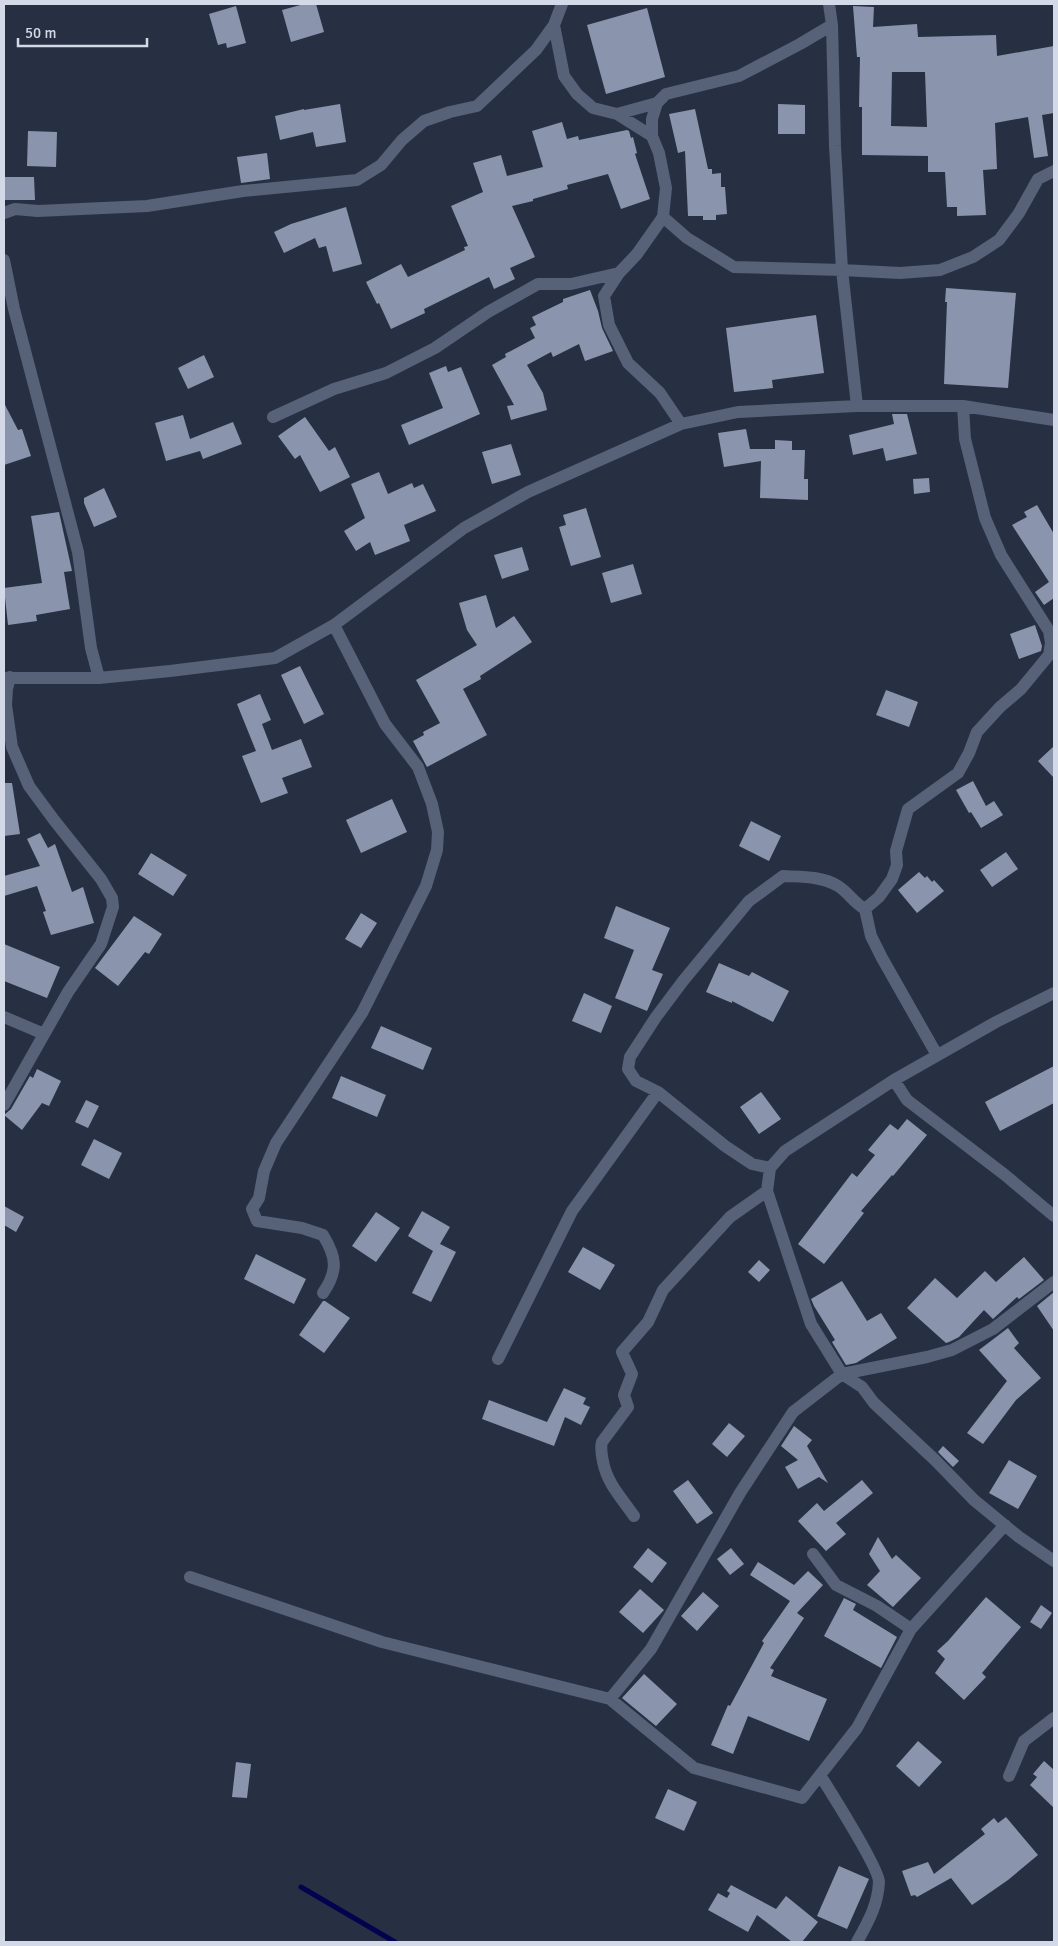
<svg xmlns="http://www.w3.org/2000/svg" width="1058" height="1946" font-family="Signika,sans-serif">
<rect width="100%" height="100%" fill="#273043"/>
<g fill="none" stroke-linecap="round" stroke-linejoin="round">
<!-- stream -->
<path stroke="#02034f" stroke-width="5" d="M301,1887l94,55"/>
</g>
<!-- building -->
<path fill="#8a95ad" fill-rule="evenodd" d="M304,4h12l8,28 -33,10 -9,-32z
M236,6l10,37 -19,5 -1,-5 -8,2 -9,-31z
M853,6l21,1 -1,20 44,-3 1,13 78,-2 1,21 57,-10v67l-12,2 6,41 -14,2 -6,-41 -33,6 2,46 -14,1 3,45 -29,1v-9h-10l-2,-35h-17v-16l-66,-1v-48h-3l1,-50h-3zM892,72h33l2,55 -36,-1z
M647,8l18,69 -59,17 -19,-69z
M340,104l6,38 -30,5 -3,-15 -33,8 -5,-24 29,-7v1z
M778,104l27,1v29h-27z
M695,109l13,60h4v5l9,-1v14h4l2,27 -11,1v5h-13v-4h-15l-3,-65 -7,2 -9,-39z
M562,122l5,17 11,-3 1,4 48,-10 2,1 2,7 2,-1 4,16 -2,1 15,45 -29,10 -13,-35 -41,11 1,4 -35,10v2l-21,5 23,51 -25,11 5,11 -21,10 -5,-12 -65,32 1,4 -34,16 -12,-26 -2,1 -11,-22 35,-18 7,13 57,-27 -1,-3 4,-1 -17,-40 32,-14 -10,-29 28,-8 6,21 36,-9 -11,-36z
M28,131l29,1 -1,35 -29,-1z
M267,153l3,26 -29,4 -4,-26z
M4,177h30l1,23h-31z
M346,207l16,57 -29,8 -7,-26 -7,2 -4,-10 -31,15 -10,-21 17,-8z
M946,288l70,5 -8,95 -64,-4 3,-82h-2z
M590,290l8,21 4,17 11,23 -28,10 -6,-17 -26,13 -2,-5 -24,13 16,28 4,17 -36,10 -4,-14 7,-1 -22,-40 14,-8 -1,-3 30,-16 -5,-10 6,-3 -4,-8 31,-15v-3z
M816,315l8,58 -52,7 1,8 -39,4 -8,-64z
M204,355l10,22 -26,12 -10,-21z
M446,366l2,6 13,-5 19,47 -71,31 -8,-20 42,-17 -14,-35z
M4,403l14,27 4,-1 9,27 -27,9z
M892,414h15l10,40 -31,7 -3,-13 -30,7 -4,-20 45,-11z
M183,415l7,24 43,-17 9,22 -39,15 -3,-8 -34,10 -11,-38z
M305,417l24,34 6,-4 15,30 -30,15 -20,-37 -5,4 -17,-23z
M746,429l4,20h25v-9l17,1v9h13l-1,29h4v21l-48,-2 1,-37 -37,6 -6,-34z
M511,444l10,31 -29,9 -10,-32z
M379,472l9,22 24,-11 2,5 9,-4 13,27 -32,14 6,16 -35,14 -5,-13 -14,9 -12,-20 21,-13 -14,-34z
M929,478l1,14 -16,2 -1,-15z
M104,488l13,29 -23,10 -10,-24v-5z
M1037,505l17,29v64l-10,7 -9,-13 14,-10 -37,-57 15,-8 -3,-5z
M586,508l15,49 -30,9 -12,-39 7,-2 -3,-10z
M59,512l13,59 -8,1 6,37 -34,6 1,6 -29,4 -4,-37 38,-5 -11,-67z
M522,547l7,23 -27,9 -8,-24z
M633,564l9,30 -31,9 -9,-30z
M486,595l10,33 18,-12 18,26 -52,34 1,3 -18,10 24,46 -60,32 -14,-26 11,-6 -1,-3 17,-9 -24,-43 61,-35 -10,-15 -8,-27z
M1035,625l7,21 -1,5 -22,8 -9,-25z
M300,666l24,48 -20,10 -23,-49z
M886,690l32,12 -9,25 -33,-12z
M260,694l11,26 -9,4 10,26 29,-11 11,28 -30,11 6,15 -27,10 -19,-47 14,-5 -19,-47z
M1054,746v32l-16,-17z
M973,781l13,25 8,-5 9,14 -22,13 -10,-16 -2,1 -13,-23z
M4,783h8l8,51 -16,2z
M392,799l15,33 -46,21 -15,-33z
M751,821l30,15 -12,25 -30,-15z
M40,833l8,15 7,-4 17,48 11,-5 11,36 -43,12 -8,-23 3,-1 -9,-25 -33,10v-20l36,-10 -13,-27z
M1006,852l12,17 -26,18 -12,-17z
M151,853l36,22 -14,21 -35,-22z
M919,872l6,6 2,-2 5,6 2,-2 10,11 -27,22 -19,-23z
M616,906l54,22 -18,42 11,4 -16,37 -32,-13 19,-48 -30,-12z
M361,913l16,10 -16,25 -16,-9z
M134,916l28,18 -13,20 -4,-2 -27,34 -23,-18z
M4,944l56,23 -13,31 -43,-17z
M719,963l30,13 3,-4 37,19 -16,31 -41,-21v2l-26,-11z
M584,993l28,13 -11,27 -29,-12z
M381,1026l51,22 -9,22 -52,-22z
M1054,1066v37l-54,28 -15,-29z
M37,1069l24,12 -12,25 -7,-3 -20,27 -18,-15 7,-6 19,-33 3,2z
M341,1076l45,19 -9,22 -45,-19z
M761,1092l20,27 -22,15 -19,-27z
M86,1100l13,6 -11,22 -13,-6z
M907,1119l20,16 -34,41 -1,-1 -31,36 3,2 -40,51 -26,-20 54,-71 5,4 18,-22 -7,-5 22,-26 8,6z
M94,1139l28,14 -13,26 -28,-14z
M4,1206l20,11 -8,15 -12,-7z
M422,1211l28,16 -10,17 16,8 -25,50 -19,-9 21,-42 -25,-15z
M376,1212l24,16 -24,34 -24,-16z
M583,1247l32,18 -15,25 -32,-18z
M256,1254l50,25 -12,25 -50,-25z
M1024,1257l20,23 -25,19 -2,-2 -24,22 -9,-9 -25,27 -10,5 -3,1 -39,-35 28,-30 22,20 28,-27 11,11z
M759,1260l11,10 -11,12 -11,-10z
M842,1281l25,40 14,-8 16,25 -41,25 -10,2 -14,-23 3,-2 -21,-34 -3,-7z
M1054,1292v39l-17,-25z
M323,1301h2l25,17 -26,35 -25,-18z
M1008,1328l11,15 -5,5 27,30 -25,22 -33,44 -16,-11 40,-52 -28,-31z
M564,1388l22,10 -3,6 7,3 -9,18 -16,-8 -11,29 -72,-27 7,-19 58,22z
M729,1423l16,13 -18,21 -15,-13z
M794,1426l18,14 -5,6 21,37 -9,-6 -21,12 -13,-22 13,-7 -17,-14z
M943,1446l16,15 -6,6 -15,-15z
M1009,1460l28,16 -19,33 -29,-16z
M688,1480l25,33 -16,11 -24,-33z
M862,1480l11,13 -37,30 10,11 -20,17 -28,-30 19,-18 7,8z
M878,1537l14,22 4,-4 25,23 -28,29 -26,-22 13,-14 -11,-17z
M648,1548l19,15 -15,20 -19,-16z
M731,1548l13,16 -14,11 -13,-16z
M758,1562l36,23 14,-14 15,14 -26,28 7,5 -34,50 4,2 -3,6 56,23 -18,42 -61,-25 -15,38 -22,-9 17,-40 2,1 34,-63 -2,-2 28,-40 -40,-26z
M640,1589l24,21 -21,23 -24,-21z
M703,1592l16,14 -22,25 -16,-15z
M986,1597l35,30 -39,46 4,4 -22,23 -29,-27 10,-14 -8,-8 11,-10z
M844,1598l12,6 -3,6 44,27 -16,31 -57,-32z
M1041,1605l11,8 -11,16 -11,-7z
M644,1674l33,30 -21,22 -34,-28z
M918,1741l24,21 -23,25 -23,-21z
M1044,1761l10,9v38l-24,-23 7,-8 -4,-3z
M236,1762l15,2 -4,34 -15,-1z
M668,1789l29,13 -13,29 -29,-13z
M1006,1817l32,38 -30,25 -36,25 -21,-27 -34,19 -2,-2 -4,1 -9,-25 26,-9 6,12 51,-40 -4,-5 13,-11 4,5z
M839,1866l30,13 -22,50 -30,-13z
M731,1885l45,24 10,-13 32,26 -16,20h-10l-35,-27 -9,17 -40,-22 10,-17 9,5 3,-5 -3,-2z"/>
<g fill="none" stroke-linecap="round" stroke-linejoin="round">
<!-- minor -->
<path stroke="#576177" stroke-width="12" d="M562,4l-8,21 10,51 13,18 16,14 24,6 35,22
M829,4l3,21 3,121 7,124 15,136
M617,114l40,-11
M4,213l11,-4 23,2 109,-5 96,-15 114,-11 24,-15 21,-25 22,-19 26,-9 27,-6 59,-56 18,-25
M663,217l24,21 47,29 108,3 58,3 40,-3 33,-13 26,-17 20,-27 19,-34 16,-8
M4,260l10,49 64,243 13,96 8,30
M619,273l-15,23 5,29 19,38 32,30 21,31
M273,417l61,-28 52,-16 49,-25 53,-36 50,-28h33l48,-11 18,-19 26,-37 3,-29 -7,-35 -7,-17v-17l5,-16 9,-9 73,-18 61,-32 32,-19
M4,678h95l71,-7 105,-13 59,-33 130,-97 64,-36 153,-68 57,-12 119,-6h106l91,14
M865,909l14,-12 13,-18 5,-14 -1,-14 12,-42 50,-36 11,-20 8,-21 23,-25 21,-18 28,-34 2,-12 -2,-12 -48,-76 -16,-37 -20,-79 -2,-33
M865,909l6,27 11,22 55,97
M1054,993l-58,29 -102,58 -109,71 -15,17 -3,23 44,133 31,50 20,13 12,16 61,57 39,40 45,37 35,24
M4,1017l40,17
M894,1080l13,20 98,75 49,41
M4,1105l64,-113 33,-48 12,-37 -1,-9 -11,-19 -47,-59 -25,-34 -17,-39 -6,-42 1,-16 3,-12
M770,1168l-18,-4 -27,-18 -67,-54 -22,-11 -8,-12 2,-12 26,-40 27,-36 66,-80 34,-25c18,1 39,0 55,10 10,6 16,17 27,23
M323,1293c15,-22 14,-35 0,-58l-21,-7 -45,-7 -5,-12 7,-11 5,-27 12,-28 86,-130 64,-127 11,-36 1,-18 -6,-28 -14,-37 -33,-43 -51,-99
M498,1359l74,-148 86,-119
M634,1516c-13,-19 -26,-31 -31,-54 -1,-7 -3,-13 -1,-20l26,-35 -4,-12 8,-21 -10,-22 26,-30 15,-32 67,-73 37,-26
M813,1554l23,31 41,21 34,23
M190,1577l192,65 228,57 84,69 108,30 55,-70 54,-99 94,-104
M610,1699l41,-50 89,-156 53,-81 49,-38 85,-17 25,-7 41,-21 61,-47
M820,1775c10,16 59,93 59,107 -1,23 -11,40 -22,60
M1009,1776l15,-35 30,-23"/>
</g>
<!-- border -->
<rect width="1058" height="1946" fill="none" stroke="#d3d9e6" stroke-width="10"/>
<!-- scale -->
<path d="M18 38v8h129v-8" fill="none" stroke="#d3d9e6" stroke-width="2.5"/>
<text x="25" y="38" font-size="15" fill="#d3d9e6" stroke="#273043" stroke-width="4" paint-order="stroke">50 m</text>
</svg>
